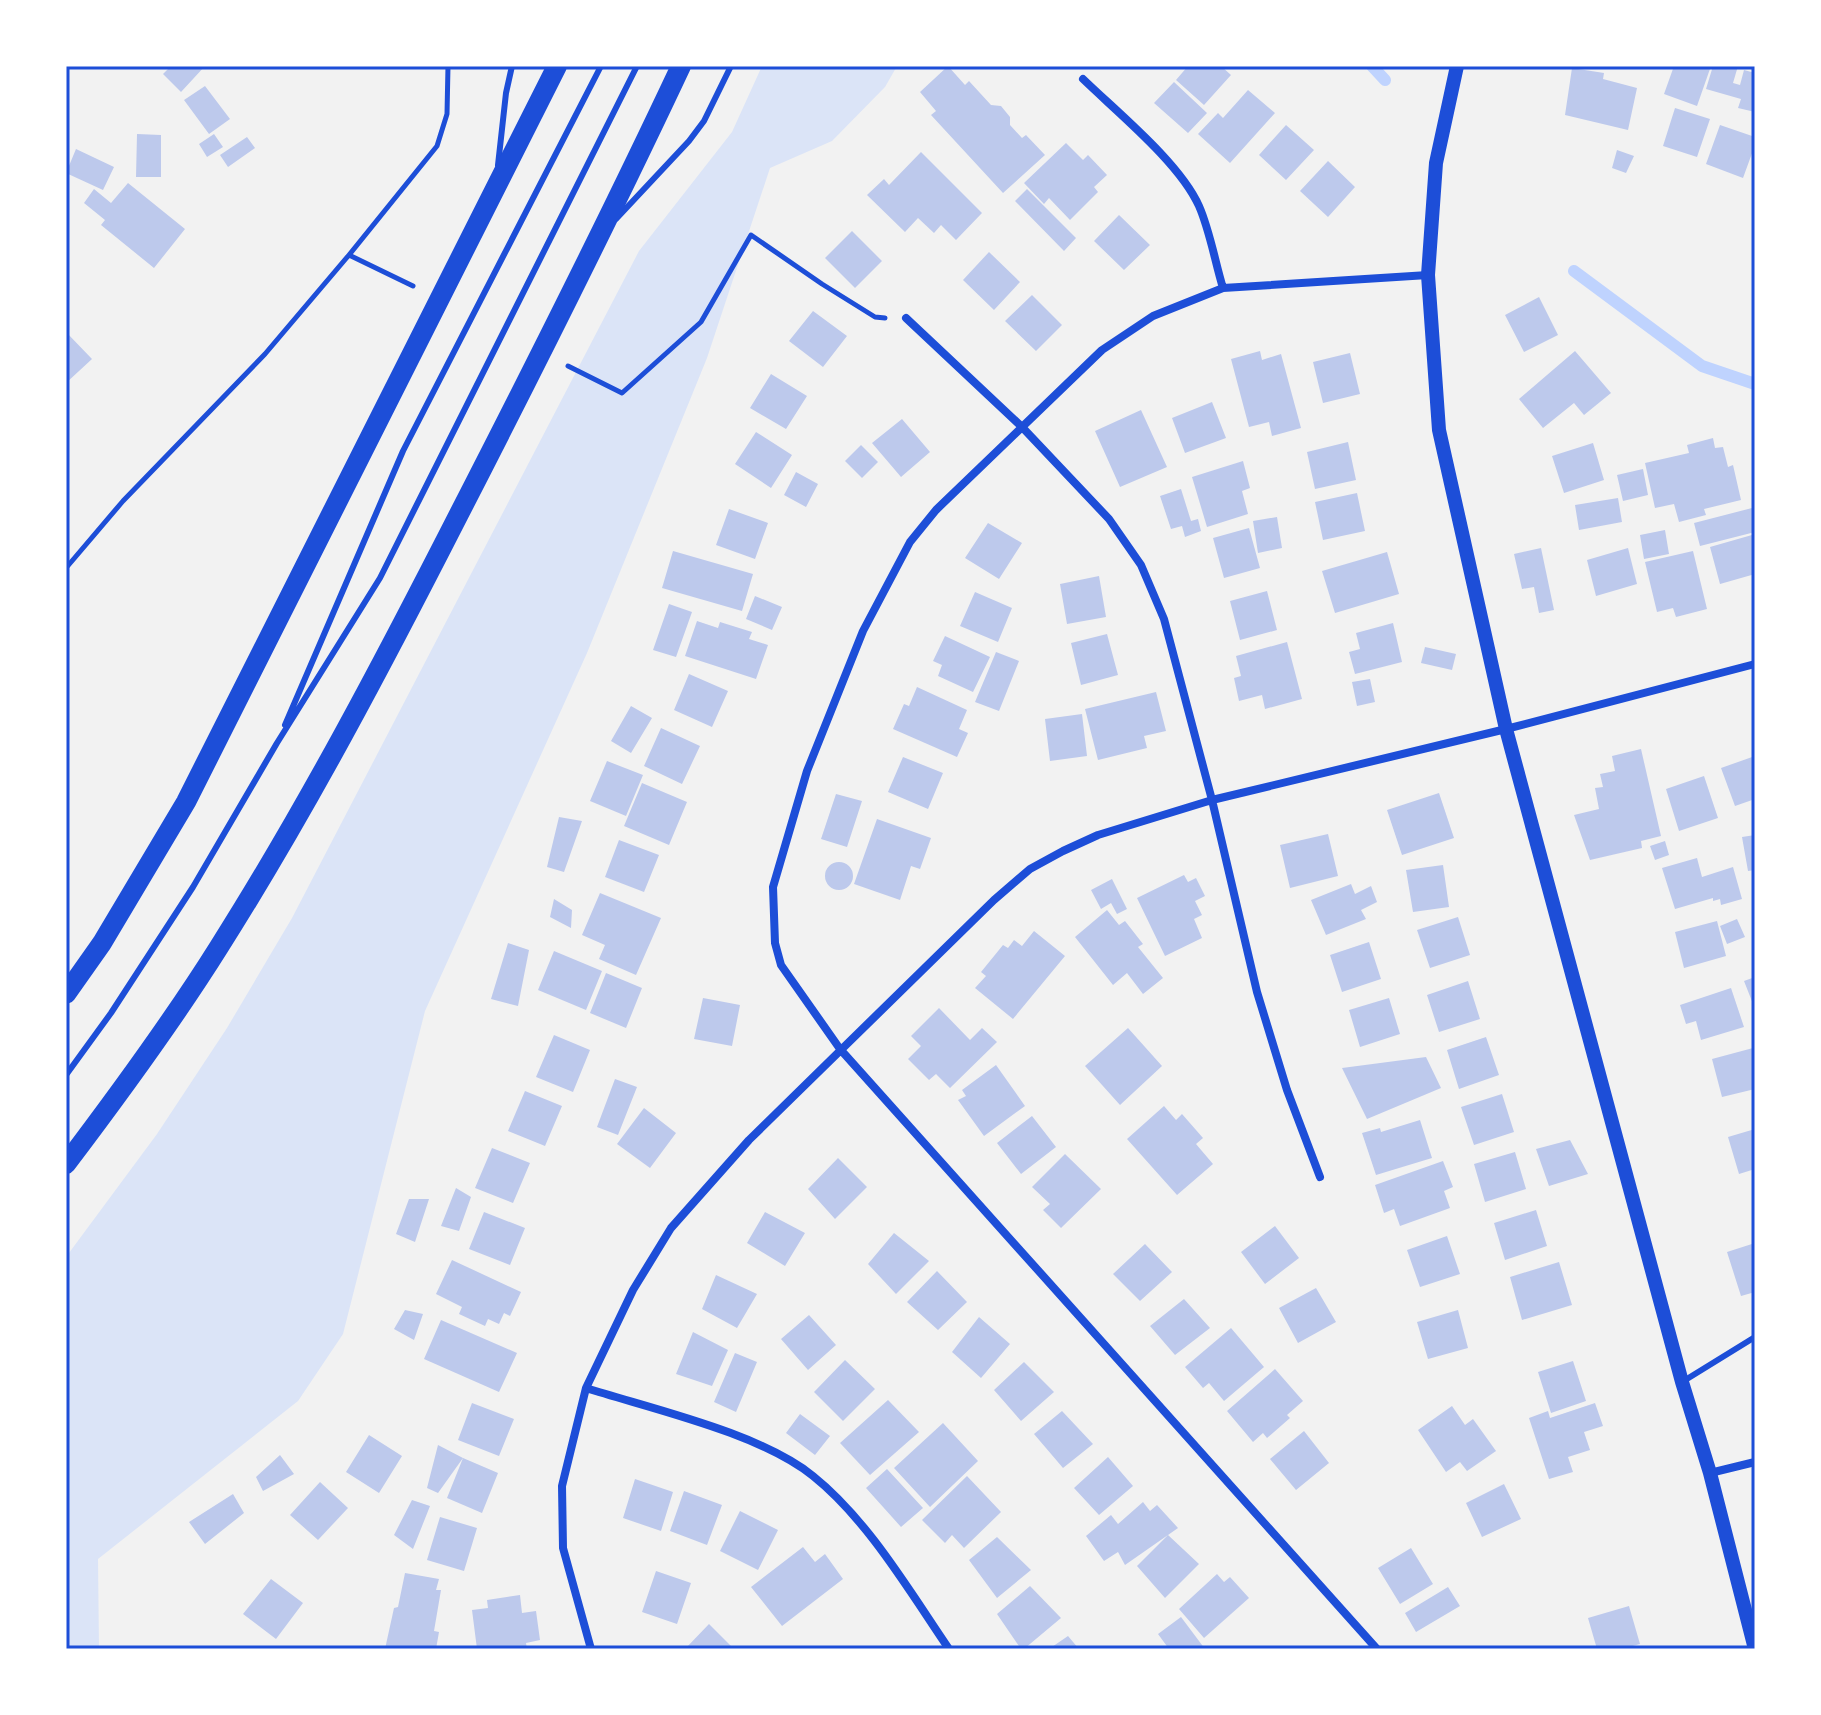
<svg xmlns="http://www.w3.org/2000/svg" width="1821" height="1715" font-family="'PT Sans Narrow',sans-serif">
<rect width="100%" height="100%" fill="#f2f2f2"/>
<!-- green -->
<path fill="#dbe4f7" d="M762,66h135l-12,21 -53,54 -62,27 -63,190 -120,295 -162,358 -82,323 -45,67 -200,158 1,90h-33v-392l91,-123 70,-106 65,-110 347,-667 93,-119z"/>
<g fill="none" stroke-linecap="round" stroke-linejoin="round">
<!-- stream -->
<path stroke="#bfd3fe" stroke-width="12" d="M1372,66l13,14
M1574,271l128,95 53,18"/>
</g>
<!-- building -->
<path fill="#bdc9ec" d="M171,66h34l-24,26 -18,-18z
M948,66l17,19 4,-4 22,24 10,1 9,11v8l12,13 4,-3 19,20 -42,38 -72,-78 5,-4 -16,-19z
M1188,66h33l10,9 -27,30 -28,-25z
M1674,66h37l-14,40 -33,-12z
M1713,66h25l-5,17 7,2 4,-15 11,3v39l-17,-4 3,-9 -35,-10z
M1572,68l32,5 -1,6 34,9 -9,42 -63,-15z
M1174,82l33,31 -19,20 -34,-30z
M205,86l25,33 -21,15 -25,-34z
M1248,90l27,23 -45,50 -32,-29 20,-21 5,5z
M1675,108l35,11 -13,38 -34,-11z
M1286,125l28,25 -28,30 -27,-25z
M1720,125l35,12v8l-12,33 -37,-14z
M137,134l24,1v42h-25z
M214,134l9,13 -16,10 -8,-13z
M247,137l8,11 -27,19 -8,-12z
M1066,143l17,17 5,-5 19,20 -13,12 4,5 -28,28 -21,-22 -5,6 -20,-21z
M76,149l38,18 -11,23 -37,-17z
M1617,150l17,6 -8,17 -14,-5z
M921,152l61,61 -26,27 -15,-15 -7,8 -16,-15 -13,14 -38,-37 17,-16 5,6z
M1328,161l27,26 -27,30 -28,-26z
M128,183l57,46 -31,39 -53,-43 4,-5 -21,-17 10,-14 17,14z
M1027,189l49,49 -12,13 -49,-50z
M1119,215l31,30 -26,25 -30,-29z
M852,231l30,30 -27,27 -30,-30z
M989,252l31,30 -26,28 -31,-30z
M1032,295l30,30 -26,26 -31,-30z
M1539,297l19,38 -34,17 -19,-37z
M813,311l34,25 -24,31 -34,-26z
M66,332l26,27 -26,24z
M1260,351l2,9 19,-6 20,74 -29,8 -3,-14 -20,5 -18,-68z
M1575,351l36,42 -27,22 -10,-12 -31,25 -24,-29z
M1350,353l10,41 -37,9 -10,-41z
M771,374l36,22 -21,33 -36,-21z
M1212,402l14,36 -41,15 -13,-35z
M1141,410l26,57 -47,20 -25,-56z
M902,419l28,33 -29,25 -29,-34z
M756,432l36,23 -21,33 -36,-24z
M1713,438l2,10 8,-1 5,20 5,-2 8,35 -37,9 2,6 -27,7 -5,-18 -19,4 -10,-45 44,-10 -2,-8z
M1348,442l8,38 -41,9 -8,-37z
M1593,443l11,37 -40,13 -12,-37z
M861,445l17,17 -16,16 -17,-17z
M1243,461l7,27 -8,3 6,23 -41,13 -15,-50z
M1643,469l5,26 -25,6 -6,-26z
M796,472l22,12 -12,23 -22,-12z
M1181,489l10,32 7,-2 3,12 -16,6 -3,-11 -11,3 -11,-33z
M1357,493l8,38 -42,9 -8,-38z
M1618,498l4,24 -43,8 -4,-25z
M1752,508l3,24 -55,14 -6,-23z
M729,509l39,14 -13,36 -39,-14z
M1277,517l5,31 -24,5 -5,-32z
M988,523l34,20 -23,36 -34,-21z
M1249,528l11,40 -36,10 -11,-40z
M1665,530l4,24 -25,5 -4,-24z
M1752,535l3,10v29l-35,10 -10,-37z
M1541,548l13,62 -15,3 -5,-26 -12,2 -8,-35z
M1628,548l9,36 -41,12 -9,-36z
M673,551l80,23 -11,37 -80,-23z
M1693,551l14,58 -31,8 -3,-9 -16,4 -12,-50z
M1387,552l12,42 -64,19 -13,-42z
M1099,576l7,41 -39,7 -7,-40z
M1267,591l10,39 -37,10 -10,-39z
M975,592l37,16 -14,34 -38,-16z
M755,596l27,11 -10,23 -26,-11z
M669,604l23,8 -16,45 -23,-7z
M697,621l21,7 2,-6 32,10 -3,7 19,6 -12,34 -71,-23z
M1393,623l9,39 -47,12 -6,-22 11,-3 -4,-16z
M1107,634l11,41 -37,10 -10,-42z
M945,636l45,21 -17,35 -35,-16 4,-11 -9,-4z
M1287,642l15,57 -37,10 -3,-14 -23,6 -5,-23 7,-2 -5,-20z
M1425,647l31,7 -4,16 -31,-7z
M996,652l23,9 -20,50 -24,-9z
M689,674l39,17 -16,36 -38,-17z
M1370,679l5,23 -18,4 -5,-24z
M917,687l50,23 -8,19 9,4 -11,24 -64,-28 11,-25 5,2z
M1156,692l10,39 -22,5 3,12 -49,12 -13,-51z
M631,706l21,12 -21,35 -20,-12z
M1082,714l5,42 -37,5 -5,-42z
M661,728l39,18 -18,38 -38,-18z
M1641,749l20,87 -20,5 1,7 -52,12 -16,-45 25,-6 -4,-21 8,-1 -3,-13 15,-3 -3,-15z
M1755,756v43l-20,7 -14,-38z
M903,757l40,16 -15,36 -40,-17z
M607,761l36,14 -17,41 -36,-15z
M1704,776l14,42 -39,13 -13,-42z
M642,783l45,19 -18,43 -45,-19z
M1439,793l15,45 -52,17 -15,-45z
M836,794l26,7 -15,46 -26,-8z
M559,817l23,4 -18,51 -17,-5z
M877,819l54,19 -11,31 -9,-3 -11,34 -46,-16z
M1328,834l10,42 -48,12 -10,-43z
M1755,835v35l-7,1 -6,-34z
M619,840l40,15 -15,37 -39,-15z
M1665,841l4,14 -14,5 -5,-14z
M1697,858l5,19 31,-10 9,32 -21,6 -1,-6 -7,2v-3l-38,11 -13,-41z
M825 876a14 14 0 1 1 28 0a14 14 0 1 1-28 0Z
M1443,865l6,42 -36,5 -7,-42z
M1184,875l4,7 8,-4 9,18 -10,5 7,14 -8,4 8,19 -37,18 -28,-58z
M1112,879l15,30 -10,5 -6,-11 -10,6 -10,-19z
M1351,884l4,10 16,-8 6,16 -16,8 5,9 -40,16 -15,-35z
M600,893l61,25 -25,57 -37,-16 6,-14 -23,-10z
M554,899l18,11 -1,18 -21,-11z
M1107,910l12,15 6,-4 18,23 -5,3 25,31 -20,16 -16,-21 -14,12 -38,-48z
M1458,917l12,38 -40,13 -13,-38z
M1737,919l8,18 -18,7 -7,-18z
M1717,921l9,35 -42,12 -9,-36z
M1034,931l31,25 -52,63 -38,-31 11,-12 -5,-4 22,-27 5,3 6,-8 8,6z
M1369,942l12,37 -39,13 -12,-37z
M508,943l21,7 -11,56 -27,-7z
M554,951l48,20 -16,39 -48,-20z
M606,973l36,15 -16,40 -36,-15z
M1755,977v32l-11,-28z
M1468,981l12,38 -41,13 -12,-37z
M1731,988l13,39 -43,13 -5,-19 -10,3 -6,-19z
M703,998l37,7 -8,41 -38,-7z
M1389,998l11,36 -40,13 -11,-37z
M939,1008l31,32 12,-12 15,14 -47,46 -14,-14 -7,6 -21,-21 13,-13 -10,-10z
M1128,1028l34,38 -42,39 -35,-39z
M554,1035l36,15 -17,42 -37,-15z
M1486,1037l13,38 -40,14 -12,-39z
M1753,1048l2,41 -33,8 -10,-38z
M1426,1057l15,31 -74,31 -25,-51z
M996,1065l29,41 -41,30 -26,-36 8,-4 -4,-6z
M615,1079l22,8 -19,48 -21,-8z
M525,1091l37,15 -17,40 -37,-15z
M1502,1094l12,38 -40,13 -13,-38z
M1164,1106l12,14 6,-6 21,24 -7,6 17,20 -36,31 -50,-56z
M644,1108l32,25 -26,35 -33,-24z
M1032,1116l24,31 -35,27 -24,-31z
M1420,1120l12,38 -56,17 -14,-42 18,-5 1,4z
M1755,1129v40l-16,5 -11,-37z
M1570,1140l18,34 -39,12 -13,-37z
M492,1148l38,15 -17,40 -38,-15z
M1515,1152l11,37 -41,13 -11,-38z
M1065,1154l36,35 -40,39 -18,-18 7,-6 -18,-17z
M838,1158l29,29 -32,32 -27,-30z
M1443,1161l10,26 -9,4 6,17 -50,18 -6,-17 -10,4 -9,-28z
M456,1188l15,9 -12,34 -18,-5z
M409,1199h20l-14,43 -19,-8z
M1536,1210l11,36 -42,14 -11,-37z
M484,1212l41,16 -15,37 -41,-16z
M765,1212l40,21 -20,33 -38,-23z
M1275,1226l24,32 -34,26 -24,-32z
M894,1233l35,28 -33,33 -28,-30z
M1447,1236l13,38 -40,13 -13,-37z
M1755,1243v49l-14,4 -14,-44z
M1145,1244l27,28 -32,29 -27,-27z
M452,1260l69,32 -11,24 -6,-3 -5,11 -11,-5 -3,7 -26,-12 3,-7 -26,-13z
M1559,1262l13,43 -50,15 -12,-43z
M937,1271l30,31 -29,28 -31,-28z
M716,1275l41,19 -20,34 -35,-19z
M1316,1288l20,34 -38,21 -19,-35z
M1184,1299l26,29 -35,27 -25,-29z
M405,1310l18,4 -9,26 -20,-11z
M1458,1310l10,38 -40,11 -11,-37z
M809,1315l27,30 -28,25 -27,-31z
M979,1317l31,27 -29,34 -29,-26z
M441,1320l76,33 -18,39 -75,-33z
M1231,1328l33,39 -40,34 -15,-18 -6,5 -18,-21z
M693,1332l35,18 -16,36 -36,-12z
M735,1353l22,9 -21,50 -22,-10z
M845,1360l30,29 -32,32 -29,-29z
M1573,1361l13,40 -35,12 -13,-41z
M1024,1362l30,30 -33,29 -27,-31z
M1275,1369l28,32 -16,14 3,3 -23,20 -4,-5 -10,9 -26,-31z
M888,1400l31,32 -49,43 -30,-32z
M472,1403l42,16 -15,37 -41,-16z
M1595,1403l8,23 -19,6 6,18 -22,7 5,15 -24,7 -20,-61 19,-7 2,7z
M1452,1406l13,19 8,-6 23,32 -29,20 -7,-9 -14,10 -28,-42z
M1062,1411l31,33 -30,24 -29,-34z
M800,1414l30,22 -15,19 -29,-22z
M943,1423l35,38 -48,46 -36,-39z
M1304,1431l25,32 -33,27 -26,-31z
M369,1435l33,21 -23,37 -33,-21z
M438,1445l25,13 -25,35 -11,-5z
M280,1455l14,19 -31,17 -7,-14z
M1108,1457l25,29 -34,29 -25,-27z
M463,1458l35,15 -16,40 -35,-15z
M887,1469l36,39 -22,19 -35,-39z
M967,1476l34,36 -37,36 -12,-13 -7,8 -23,-23z
M635,1479l38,13 -12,39 -38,-13z
M320,1482l28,26 -30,32 -28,-25z
M1504,1484l17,35 -39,18 -16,-34z
M684,1491l38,14 -15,40 -37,-14z
M233,1494l11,19 -39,31 -16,-22z
M412,1500l18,6 -17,43 -19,-14z
M1143,1502l7,9 7,-6 21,23 -10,7 31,29 -34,34 -28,-32 31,-31 -43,30 -7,-13 -14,9 -18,-25 25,-21 7,9z
M740,1511l38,19 -20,40 -38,-19z
M440,1517l37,11 -13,43 -37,-11z
M997,1537l34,33 -34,28 -28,-38z
M803,1547l12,15 10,-8 18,25 -61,47 -31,-39z
M1411,1548l22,36 -33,20 -22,-36z
M656,1571l35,12 -14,41 -35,-12z
M405,1573l34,6 -3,11h5l-7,41 5,1 -3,17h-51l9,-41 4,-1z
M1217,1574l7,8 6,-5 19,21 -45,40 -25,-29z
M271,1579l32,24 -27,36 -33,-25z
M1030,1586l31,32 -37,31h-3l-24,-35z
M1448,1587l12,19 -44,26 -11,-19z
M520,1595l2,18 14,-2 4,29 -14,3 1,6h-50l-5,-39 16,-2 -1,-8z
M1629,1606l11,38 -19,5h-24l-9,-31z
M1181,1617l24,32h-36l-11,-15z
M709,1624l25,25h-49z
M1068,1636l11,13h-30z"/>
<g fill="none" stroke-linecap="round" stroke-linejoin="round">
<!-- path -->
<path stroke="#1d4ed8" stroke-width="5" d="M349,255l88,-109 10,-32 1,-48
M568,366l54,27 79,-71 50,-87 71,49 53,33 10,1
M66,568l57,-67 142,-147 84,-99 64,31"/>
<!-- service -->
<path stroke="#1d4ed8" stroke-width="6" d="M498,165l8,-72 6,-27
M616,219l73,-78 15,-20 27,-55
M285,725l118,-274 198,-385
M66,1075l45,-62 82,-126 84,-144 103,-165 257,-512
M1682,1382l73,-45"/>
<!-- minor -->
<path stroke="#1d4ed8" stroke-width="8" d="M1083,79c34,33 97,84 116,127 11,25 16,56 24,82
M906,318l116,109 87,92 32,46 23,54 48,181 45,192 30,98 33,87
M586,1388c66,21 174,45 227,88 55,44 97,116 136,173
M1710,1473l45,-11
M591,1649l-28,-101 -1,-62 24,-98 47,-98 38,-62 78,-88 245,-240 36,-31 33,-18 35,-16 114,-35 294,-71 249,-65
M1377,1649l-537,-600 -59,-84 -6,-22 -2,-56 34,-116 56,-140 47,-89 26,-32 166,-160 51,-34 70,-28 205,-13"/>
<!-- tertiary -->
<path stroke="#1d4ed8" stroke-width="14" d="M1457,66l-21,97 -8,112 11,155 67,299 176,653 28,91 45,176"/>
<!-- primary -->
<path stroke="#1d4ed8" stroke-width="20" d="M66,994l36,-51 84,-141 371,-736
M66,1164c53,-70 106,-142 153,-217 88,-139 165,-286 240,-433 76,-148 151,-297 222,-448"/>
</g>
<!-- border -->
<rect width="1821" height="1715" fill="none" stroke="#ffffff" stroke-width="136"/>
<rect x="68" y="68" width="1685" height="1579" fill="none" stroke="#1d4ed8" stroke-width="3"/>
</svg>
